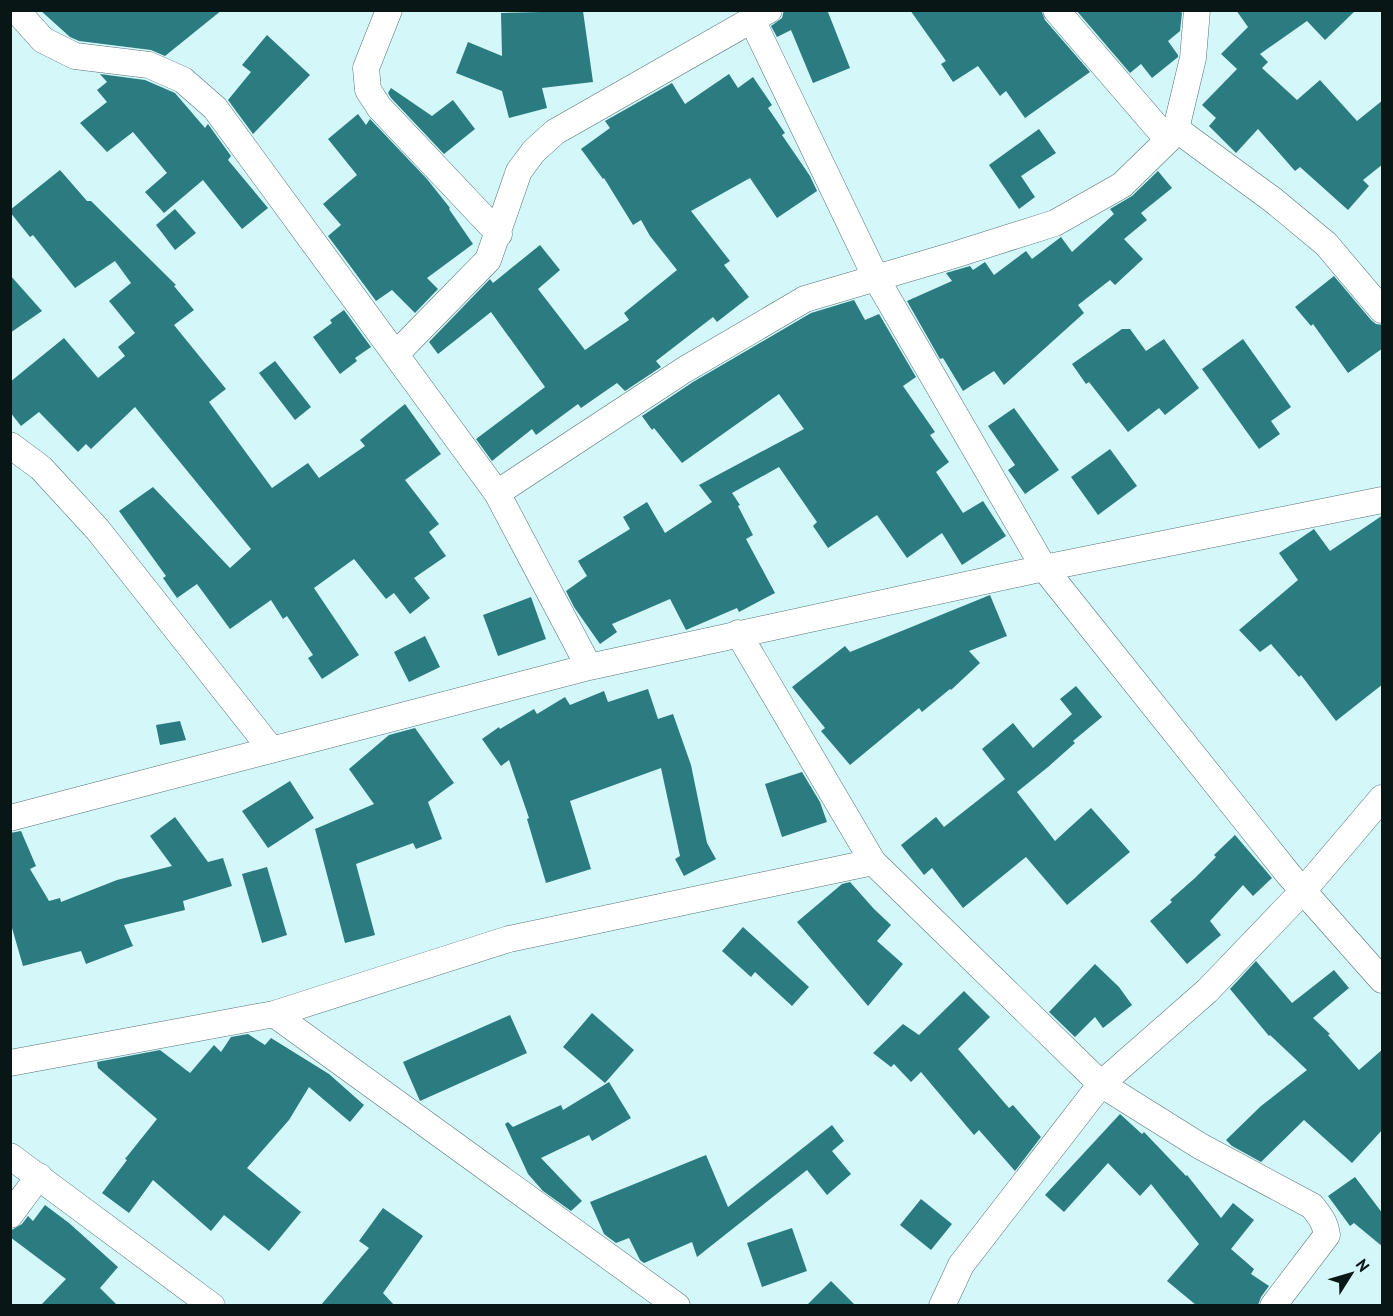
<svg xmlns="http://www.w3.org/2000/svg" width="1393" height="1316" font-family="'PT Sans',sans-serif">
<rect width="100%" height="100%" fill="#d4f7f9"/>
<!-- building -->
<path fill="#2b7c80" d="M40,10h182l-57,46 -14,-6 -72,-9 -9,-4z
M784,10h48l-4,2 22,56 -37,15 -22,-53 -14,7 -6,-11 11,-8z
M910,10h131l4,10 45,52 -65,46 -19,-27 -6,5 -22,-30 -25,16 -12,-18 5,-3z
M1076,10h103l3,3 -2,18 -12,10 10,14v2l-26,21 -11,-14 -11,9z
M1236,10h120l-31,30 -18,-19 -47,33 8,8 -6,6 35,32 23,-20 37,41 26,-21v64l-20,16 6,6 -21,24 -48,-43 -5,4 -37,-42 -22,24 -27,-27 7,-8 -14,-13 35,-36 -16,-15 27,-27z
M583,11l10,71 -51,6 5,20 -38,10 -7,-27 -46,-18 12,-31 34,14 -1,-43z
M267,35l43,40 -57,59 -25,-34 23,-28 -9,-7z
M100,74l45,6 30,13 30,35 3,-4 23,32 -3,4 40,48 -26,21 -39,-49 -39,33 -19,-21 22,-19 -34,-41 -26,20 -27,-29 27,-21 -10,-12 10,-8z
M729,74l9,14 15,-11 19,28 -4,3 17,25 -3,2 28,41 7,15 -40,27 -27,-40 -59,33 39,50 -6,4 25,32 -32,25 -4,-5 -57,44 5,6 -36,24 -8,-8 -36,25 -3,-4 -42,31 -4,-6 -40,32 -16,-22 69,-52 -54,-75 -53,42 -9,-12 61,-63 3,4 47,-38 20,25 -22,19 47,61 44,-30 -5,-7 53,-43 -27,-34 -9,-16 -8,5 -29,-47 -1,1 -22,-30 29,-21 -5,-7 67,-38 13,21z
M391,88l41,28 21,-16 22,29 -31,25 -53,-56 -3,-5z
M358,114l8,11 4,-6 57,60 23,29 -1,1 24,35 -46,34 11,11 -23,24 -23,-23 -16,11 -48,-65 13,-11 -18,-21 34,-29 -29,-36z
M1039,129l17,24 -35,23 14,21 -16,12 -30,-44z
M60,170l27,31h4l85,84 -2,1 20,24 -20,15 52,64 -17,13 63,86 36,-25 11,15 46,-32 -5,-6 45,-36 36,50 -36,26 34,44 -10,8 17,24 -32,22 16,20 -20,16 -16,-21 -8,6 -32,-40 -40,29 45,67 -37,24 -14,-21 5,-3 -26,-39 -4,3 -12,-19 -41,29 -33,-45 -20,14 -14,-20 3,-2 -47,-65 34,-24 77,81 21,-19 -116,-142 -44,42 -5,-5 -8,8 -39,-40 -18,14 -11,-14v-30l54,-44 34,40 27,-22 -7,-9 17,-14 -26,-32 22,-18 -16,-22 -40,27 -42,-53 -3,2 -20,-25v-2z
M1158,171l14,17 -31,25 6,7 -23,19 19,20 -28,26 -5,-5 -32,25 6,8 -80,72 -10,-14 -31,20 -20,-33 -3,1 -33,-58 45,-20 -6,-8 24,-7 3,4 12,-8 9,13 32,-24 6,8 29,-22 11,15 42,-38 -4,-5 22,-13z
M175,209l21,24 -21,17 -19,-25z
M10,275l32,36 -32,22z
M1334,276l37,44 5,4 7,1v23l-35,25 -35,-49 -2,2 -16,-19z
M854,300l11,20 14,-6 37,63 -13,9 32,46 -5,3 19,27 -13,10 27,41 20,-12 23,35 -44,29 -20,-32 -35,25 -30,-43 -49,33 -15,-22 4,-4 -38,-55 -47,26 8,12 -2,1 15,29 -7,4 29,54 -36,19 -2,-4 -51,22 -16,-31 -58,25 5,8 -17,12 -26,-37 -8,-16 21,-15 -9,-15 52,-32 -7,-12 24,-15 18,31 47,-31 -13,-17 105,-56 -25,-35 -97,69 -28,-35 -2,2 -10,-14 51,-34 118,-69z
M344,310l27,37 -16,11 2,3 -17,13 -27,-37 19,-14 -2,-3z
M1122,329h8l16,22 18,-12 35,49 -34,27 -6,-7 -31,24 -39,-50 -3,2 -14,-20z
M1243,339l48,68 -20,14 9,13 -21,15 -57,-80z
M275,361l36,46 -16,13 -36,-47z
M1014,408l45,62 -34,24 -17,-24 7,-5 -27,-39z
M1110,449l27,37 -39,29 -27,-38z
M1383,515v169l-47,37 -35,-46 -2,2 -28,-33 -11,8 -21,-22 59,-50 -19,-27 35,-24 16,22z
M990,595l17,41 -38,15 11,12 -29,27 -1,-1 -28,23 -3,-4 -69,57 -29,-34 4,-3 -33,-41 53,-41 5,6z
M531,597l15,42 -48,17 -15,-41z
M425,636l15,31 -31,15 -15,-30z
M1076,686l26,31 -29,24 2,2 -27,24 -31,25 38,49 36,-33 39,44 -63,53 -41,-48 -63,51 -31,-40 -8,7 -23,-30 35,-28 8,10 61,-48 -23,-30 31,-26 20,25 39,-34 -12,-15z
M648,689l10,30 15,-5 18,51 16,78 9,16 -32,17 -9,-17 5,-3 -19,-88 -91,33 21,68 -45,14 -19,-64 2,-1 -20,-58 -8,6 -19,-27 17,-12 1,2 34,-20 3,5 28,-17 5,8 34,-14 4,11z
M180,721l6,19 -26,5 -4,-20z
M415,728l39,55 -26,19 14,37 -26,10 -3,-6 -57,21 19,71 -30,8 -30,-114 59,-25 -25,-35 40,-34z
M802,772l18,30 7,20 -45,15 -17,-53z
M290,781l24,37 -46,30 -26,-37z
M175,817l33,45 15,-4 9,28 -49,15 2,9 -61,15 9,21 -47,18 -5,-13 -58,15 -13,-45v-88l11,-2 15,35 -6,3 19,32 11,-3 1,4 56,-22 55,-14 -22,-30z
M1235,835l37,43 -19,18 -10,-11 -33,36 11,14 -34,29 -37,-43 22,-19 -2,-2 25,-22 21,-21 -2,-2z
M267,867l20,68 -25,8 -20,-69z
M850,882l24,27 17,16 -14,16 26,23 -35,42 -71,-84 45,-38z
M743,927l66,60 -17,19 -37,-34 -4,5 -29,-26z
M1256,961l36,42 42,-33 15,18 -36,30 17,16 -2,1 31,35 24,-21v80l-31,34 -48,-43 -43,42 -29,-16 -6,-6 35,-34 46,-36 -37,-35 -1,1 -39,-47z
M1095,964l24,23 13,18 -29,23 -8,-11 -20,20 -26,-25z
M964,991l26,26 -32,32 51,59 4,-3 28,32 -26,34 -36,-41 -5,5 -53,-63 -10,10 -17,-18 -3,3 -18,-14 30,-29 16,11z
M592,1013l42,37 -29,33 -42,-36z
M510,1015l17,38 -107,48 -17,-39z
M248,1034l17,11 6,-7 58,36 35,31 -14,17 -41,-35 -20,33 -42,48 54,44 -32,39 -45,-36 -13,16 -58,-51 -24,33 -27,-20 25,-33 -2,-1 32,-40 -59,-51 -1,-6 63,-12 30,23 24,-28 7,7 10,-15z
M609,1082l22,36 -39,23 -3,-6 -48,23 41,43 -11,10 -28,-20 -15,-17 -23,-50 3,-2 5,5 48,-22 2,5z
M1120,1114l22,20 2,-2 42,44 1,-1 34,43 12,-15 21,17 -23,29 23,20 -3,5 18,12 -8,11 -3,8h-62l-29,-24 32,-37 -48,-60 -11,12 -32,-33 -44,49 -19,-17z
M832,1125l12,16 -12,10 19,23 -24,21 -20,-25 -110,87 -5,-15 -48,21 -4,-3 -11,-22 -13,5 -12,-9 -14,-32 116,-47 22,52z
M1355,1177l28,37v33l-29,-24 -4,3 -22,-30z
M921,1199l31,25 -21,26 -31,-25z
M45,1205l24,18 49,44 -18,21 17,17h-76l25,-26 -56,-42v-6l12,-7 6,-8 5,5z
M383,1208l40,28 -40,57 11,12h-73l48,-57 -10,-7z
M792,1228l15,43 -45,16 -15,-44z
M831,1281l24,24h-48z"/>
<g fill="none" stroke-linecap="round" stroke-linejoin="round">
<!-- minor casing -->
<g stroke="#547475" stroke-width="27">
<path id="minor" d="M16,10l27,30 32,16 74,9 34,15 32,28 282,385 92,174
M389,10l-23,58 2,22 11,17 120,127
M1056,10l112,130
M752,20l124,258 168,290 245,307 93,105
M1176,129l97,71 53,44 56,66
M396,354l92,-94 31,-89 15,-20 21,-19 214,-122
M10,445l31,23 57,62 173,219
M497,493l187,-123 121,-71 149,-44 101,-32 67,-38 46,-45 8,-11 17,-71 4,-48
M738,633l135,229 228,222 99,62 112,60c8,10 13,16 15,29l-54,71
M10,818l579,-151 455,-99 338,-68
M274,1014l403,292
M10,1063l264,-49 235,-75 364,-77
M10,1156l202,150
M10,1215l29,-39
M942,1306l19,-41 140,-181 106,-93 96,-100 79,-93"/>
</g>
<!-- minor -->
<use href="#minor" stroke="#fff" stroke-width="26"/>
</g>
<!-- border -->
<rect width="1393" height="1316" fill="none" stroke="#091616" stroke-width="24"/>
<!-- north arrow -->
<g transform="translate(1351 1274) rotate(53)" stroke="#d4f7f9" stroke-width="4.5" paint-order="stroke">
<path d="M0-4.5L10 22L0 15L-10 22Z" fill="#091616"/>
<text y="-9" font-size="16" font-weight="bold" text-anchor="middle" fill="#091616">N</text>
</g>
</svg>
